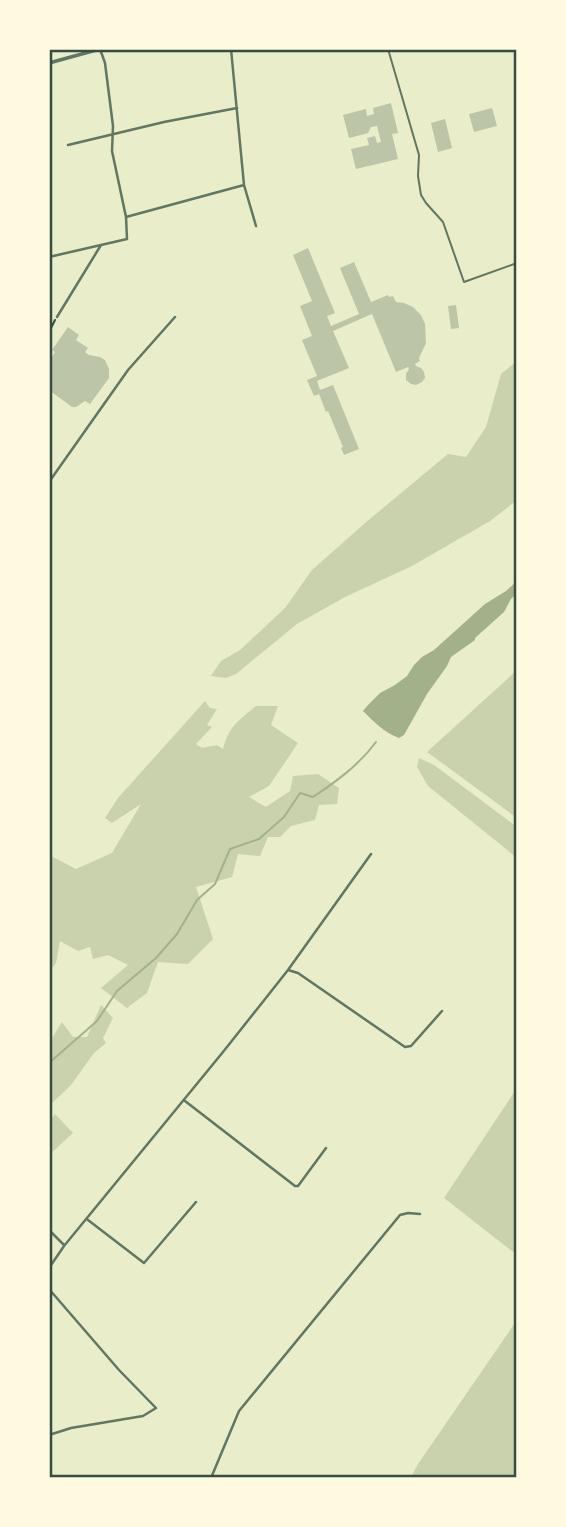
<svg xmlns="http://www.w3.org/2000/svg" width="566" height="1527" font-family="'Golos Text',sans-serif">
<rect width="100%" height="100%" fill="#e9edc9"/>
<!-- green -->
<path fill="#cad2ad" d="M517,361v139l-27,21 -78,45 -67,31 -48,27 -61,50 -10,4 -15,-2 10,-15 19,-11 45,-42 27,-38 53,-47 83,-69 18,3 20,-30 15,-53z
M517,670v148l-90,-66z
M205,701l5,7 7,1 -10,16 5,2 -16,17 6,4 15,-3 6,4c6,-23 15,-28 33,-43h22l-7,19 27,18 -29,43 -20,11 17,10 24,-16 3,-15 25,-2 21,14 -2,16 -18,1 -4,15 -24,6 -11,11h-12l-8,19 -22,-2 -6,23 -36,10 17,52 -25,25 -30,-2 -11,31 -20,15 -26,-20 27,-23 -20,-10 -15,4 -3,-12 -12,4 -18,-10 -4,22 -7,9v-117l27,14 36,-16 29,-49 -29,19 -7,-5 13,-20z
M419,758l15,7 83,62v31l-89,-72 -11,-19z
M101,1005l12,13 -10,20 3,5 -12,10 -23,32 -22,21v-63l13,-21 11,15h14z
M517,1088v165l-5,-2 -68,-53z
M55,1114l18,19 -24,22v-34z
M517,1320v158h-105v-3l6,-11z"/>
<!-- water -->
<path fill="#a3b18a" d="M517,581v12l-6,6 -7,13 -29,26v2l-24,17 -4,9 -20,28 -23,41 -5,3c-14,-5 -25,-16 -36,-27l4,-5 13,-13 15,-8 12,-9 7,-11 8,-8 12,-7 51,-46 21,-13z"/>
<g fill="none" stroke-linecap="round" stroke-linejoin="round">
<!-- stream -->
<path stroke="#a3b18a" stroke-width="2" d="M49,1063l48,-42 20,-30 39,-33 21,-24 20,-34 18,-16 15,-35 29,-10 25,-22 16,-24 13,4c24,-16 46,-32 63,-55"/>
</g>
<!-- building -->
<path fill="#bcc5a7" d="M391,103l7,30 -6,1 6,25 -42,10 -5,-20 18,-4 -2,-7 8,-2 2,7 4,-1 -4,-16 -6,1 -3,6 -19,5 -6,-23 23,-6 1,7 7,-2 -1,-6z
M492,108l5,18 -23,6 -5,-18z
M445,119l7,29 -14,4 -7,-29z
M308,248l27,65 -8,3 4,10 28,-12 -19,-46 14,-6 17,40 17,-7 1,2 4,-1 3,6 8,1 9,4 8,8 4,9 1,19 -7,15 1,3 -5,3 1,2 5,2 3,4 1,6 -3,4 -6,3 -5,-1 -5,-4v-6l3,-5 -1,-2 -12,5 -24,-58 -39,17 16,37 -32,13 3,9 13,-5 26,64 -15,6 -3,-7 2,-1 -15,-36 -2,1 -7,-18 -5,2 -7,-16 10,-4 -15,-36 10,-4 -12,-30 12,-5 -19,-46z
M456,305l3,23 -8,1 -3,-23z
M68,327l11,8 -3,5 12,8 -3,4 4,3 11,2 5,3 4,9v9l-19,26 -5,-3 -9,6h-4l-23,-17v-29l6,-9 -3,-2z"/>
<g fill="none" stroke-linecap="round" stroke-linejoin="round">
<!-- path -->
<path stroke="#344e41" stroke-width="2" d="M49,332l6,-12"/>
<!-- service -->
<path stroke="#617663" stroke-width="2" d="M388,49l31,106 -1,21 3,19 5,8 17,19 21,60 53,-19"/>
<!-- minor -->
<path stroke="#617663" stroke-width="2.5" d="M231,49l13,136 12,41
M68,145l96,-23 73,-14
M126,217l118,-32
M49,257l78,-18 -1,-22 -14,-66 1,-25 -8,-63 -5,-14h1
M57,317l44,-72
M49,482l79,-112 47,-53
M288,970l10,3 107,74 6,-1 31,-35
M185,1101l110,85h3l28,-38
M88,1220l56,43 52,-61
M49,1230l15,15
M49,1268l15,-22 159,-194 65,-82 83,-116
M49,1289l70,81 37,38 -13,8 -72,12 -22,7
M211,1478l28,-67 161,-196 8,-2 12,1"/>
<!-- tertiary -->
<path stroke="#617663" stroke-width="3.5" d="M49,63l51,-14"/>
</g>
<!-- border -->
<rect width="566" height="1527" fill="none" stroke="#fefae0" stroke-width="102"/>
<rect x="51" y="51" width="464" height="1425" fill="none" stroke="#344e41" stroke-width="2.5"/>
</svg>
